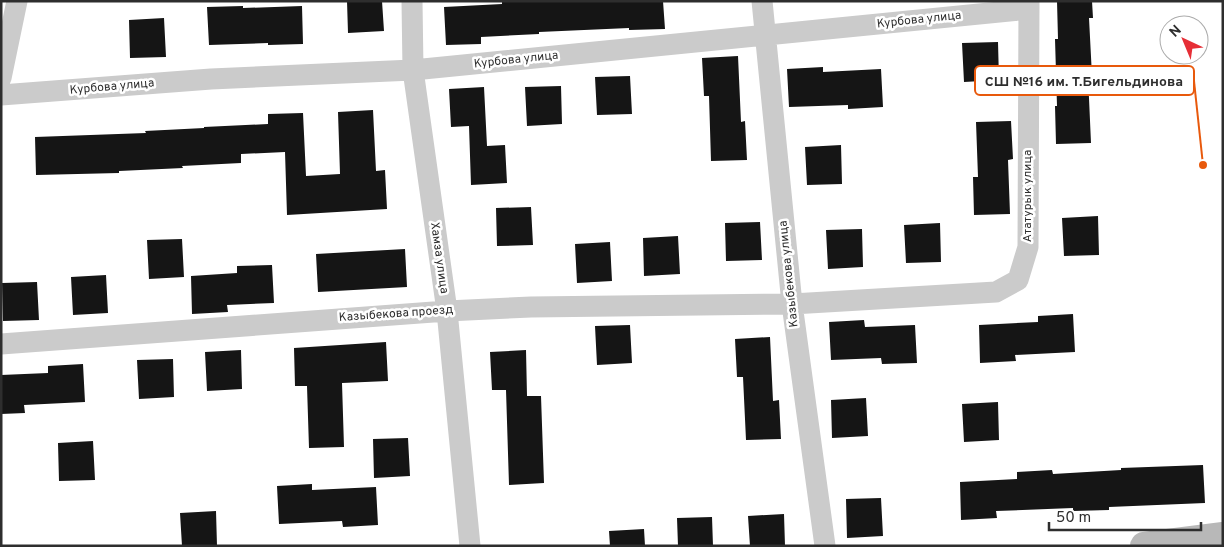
<svg xmlns="http://www.w3.org/2000/svg" width="1224" height="547" font-family="Overpass,sans-serif">
<rect width="100%" height="100%" fill="#fff"/>
<!-- building -->
<path fill="#151515" d="M347,1h35l2,30 -36,2z
M502,1h161l2,28 -36,1v-2l-90,4v2l-58,3v7l-35,1 -2,-38 58,-3z
M1057,1h35l1,17h-4l3,58h-4l3,67 -35,1 -1,-38h2l-2,-67h3z
M243,6v2l59,-2 1,38 -35,1v-2l-59,2 -2,-38z
M164,18l2,39 -36,1 -1,-38z
M998,42l1,38 -35,2 -2,-39z
M738,56l3,66 4,-1 2,39 -36,1 -2,-65h-5l-2,-38z
M823,67v5l58,-3 2,38 -35,2v-4l-59,2 -2,-38z
M630,76l2,38 -35,1 -2,-38z
M561,86l1,38 -35,2 -2,-39z
M484,87l3,59 18,-1 2,38 -36,2 -2,-59 -18,1 -2,-38z
M373,110l3,61 9,-1 2,39 -100,6 -2,-63 -44,2v9l-59,3 1,2 -64,3v2l-83,2 -1,-38 111,-4 -1,-2 59,-3v-1l64,-3v-10l35,-1 3,63 34,-2 -2,-62z
M1011,121l2,38 -5,1 2,54 -36,1 -1,-38h5l-2,-55z
M841,145l1,39 -35,1 -2,-38z
M531,207l2,38 -36,1 -1,-38z
M1098,216l1,39 -35,1 -2,-38z
M760,222l2,38 -36,1 -1,-38z
M940,223l1,39 -35,1 -2,-38z
M862,229l1,38 -35,2 -2,-39z
M678,236l2,38 -36,2 -1,-38z
M182,239l2,38 -35,2 -2,-39z
M610,242l2,39 -35,2 -2,-39z
M405,249l2,38 -89,5 -2,-38z
M272,265l2,38 -47,2 1,7 -36,2 -1,-38 46,-3v-7z
M106,275l2,38 -35,2 -2,-38z
M37,282l2,38 -36,1 -1,-38z
M1073,314l2,38 -60,3 1,6 -36,2 -1,-38 59,-3v-6z
M864,320l1,7 50,-2 2,38 -35,1 -1,-6 -50,2 -2,-38z
M630,325l2,38 -35,2 -2,-39z
M770,337l3,64 6,-1 2,39 -35,1 -3,-63h-6l-2,-38z
M386,342l2,39 -46,2 2,64 -35,1 -2,-62h-12l-1,-38z
M241,350l1,39 -35,2 -2,-39z
M526,350l1,46h14l3,87 -35,2 -3,-95h-14l-2,-38z
M173,359l1,38 -35,2 -2,-39z
M83,364l2,38 -61,3 1,8 -24,1v-39l47,-2v-7z
M866,398l2,38 -36,2 -1,-38z
M998,402l1,38 -35,2 -2,-38z
M408,438l2,38 -36,2 -1,-39z
M93,441l2,39 -36,1 -1,-38z
M1203,465l2,38 -96,4v3l-36,1v-3l-77,3 1,7 -36,2 -1,-38 57,-3v-7l35,-2 1,4 68,-4v-2z
M312,484v6l64,-3 2,38 -35,2 -1,-6 -63,3 -2,-38z
M881,498l2,38 -36,2 -1,-39z
M216,511l1,35h-35l-2,-33z
M784,514l1,32h-35l-2,-30z
M712,517l1,29h-35l-1,-28z
M644,529l1,17h-35l-1,-15z"/>
<g fill="none" stroke-linecap="round" stroke-linejoin="round">
<!-- street -->
<path stroke="#cbcbcb" stroke-width="21" d="M412,1l1,69 34,241 23,235
M762,1l30,303 33,242
M1,78l16,-77
M1,95l210,-16 202,-9 616,-61
M1,344l446,-33 84,-4 261,-3 204,-12 22,-12 10,-33 1,-246"/>
<!-- secondary -->
<path stroke="#b8b8b8" stroke-width="28" d="M1144,546l79,-10"/>
</g>
<g text-anchor="middle" dominant-baseline="central" stroke-width="5" stroke-linejoin="round" paint-order="stroke">
<!-- street labels -->
<g font-size="12" fill="#2e2e2e" stroke="#fff">
<text transform="translate(919 20) rotate(-6)">Курбова улица</text>
<text transform="translate(516 60) rotate(-6)">Курбова улица</text>
<text transform="translate(112 87) rotate(-5)">Курбова улица</text>
<text transform="translate(1028 196) rotate(-90)">Ататурык улица</text>
<text transform="translate(439 258) rotate(82)">Хамза улица</text>
<text transform="translate(789 274) rotate(-96)">Казыбекова улица</text>
<text transform="translate(396 314) rotate(-4)">Казыбекова проезд</text>
</g>
</g>
<!-- callouts -->
<path fill="none" stroke="#e8590c" stroke-width="2" d="M1203 165L1194 81"/>
<circle fill="#e8590c" stroke="#fff" stroke-width="2" cx="1203" cy="165" r="5"/>
<rect fill="#fff" stroke="#e8590c" stroke-width="2" x="975" y="66" width="219" height="29" rx="5"/>
<g font-size="14" text-anchor="middle" font-weight="bold" fill="#2e2e2e">
<text x="1084" y="86">СШ №16 им. Т.Бигельдинова</text>
</g>
<!-- border -->
<rect width="1224" height="547" fill="none" stroke="#2e2e2e" stroke-width="5"/>
<!-- north arrow -->
<g transform="translate(1184 40) rotate(316)"><circle r="24" fill="#ffffff" stroke="#ababab"/>
<path d="M0-4L9 19L0 12L-9 19Z" fill="#e62e36"/>
<text y="-8" font-size="14" font-weight="bold" text-anchor="middle" fill="#2e2e2e">N</text>
</g>
<!-- scale -->
<path d="M1049 522v8h152v-8" fill="none" stroke="#2e2e2e" stroke-width="2.5"/>
<text x="1056" y="522" font-size="15" fill="#2e2e2e" stroke="#ffffff" stroke-width="4" paint-order="stroke">50 m</text>
</svg>
